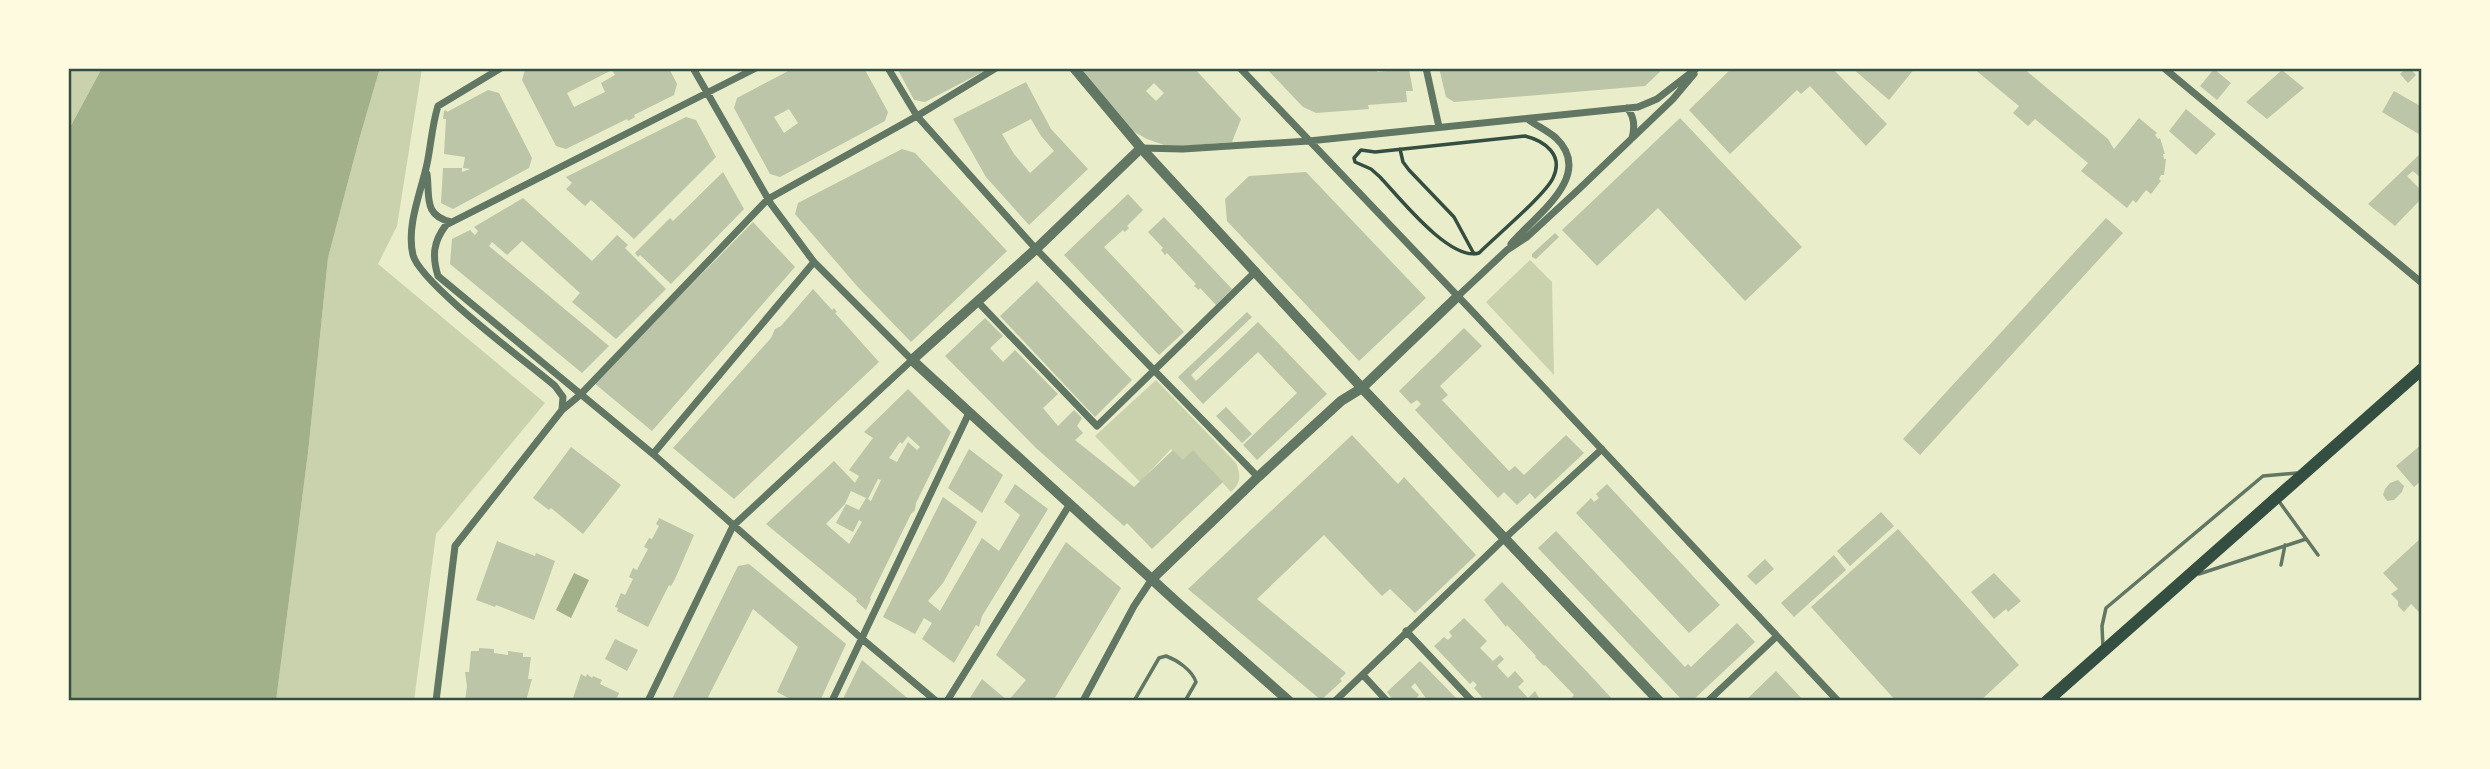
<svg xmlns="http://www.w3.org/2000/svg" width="2490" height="769" font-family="Bitter,serif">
<rect width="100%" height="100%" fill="#e9edc9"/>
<!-- green -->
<path fill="#cad2ad" d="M68,68h34l-34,63z
M380,68h42l-25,158 -19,38 167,139 -109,131 -22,167h-138l32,-248 20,-195 31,-118z
M1530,260l22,22 2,93 -68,-73z
M1156,380l80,83c5,12 5,20 -5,29l-33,-36 -12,9 -15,-16 -31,33 -45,-46z"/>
<!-- water -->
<path fill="#a3b18a" d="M102,68h278l-21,72 -31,118 -20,195 -32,248h-208v-570z
M574,573l15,7 -18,38 -15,-8z"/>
<!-- building -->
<path fill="#bcc5a7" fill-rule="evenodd" d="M529,68h140l8,16 -3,11 -40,20 1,2 -7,4 -1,-2 -61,30 -10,-3 -34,-66 3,-10zM612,70l3,5 -14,8 4,9 -31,15 -7,-14z
M794,68h70l24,44 -3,9 -105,56 -10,-3 -36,-66 3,-10zM789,109l9,14 -14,10 -10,-16z
M897,68h93l-65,34 -11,-2z
M1084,68h110l47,51 -9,23 -50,4 -18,-1 -17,-6 -16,-9 -13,-12 -35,-47zM1154,83l10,10 -8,8 -10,-10z
M1266,68h57l16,3 38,-3v4l32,-3 4,22h-7l1,11 -39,3 1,4 -53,4 -13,-6z
M1439,68h225l-19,18 -191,16 -8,-5z
M1732,68h100l55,56 -21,22 -56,-60 -9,8 -4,-4 -67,64 -41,-44z
M1852,68h63l-26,32z
M1973,68h50l85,71 6,10 25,-31 18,15 -2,2 3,4 2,-1 5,16h-2l1,5h2l-2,16h-3l-2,4 2,2 -10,13 -5,-4 -10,13 -3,-3 -6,8 -46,-37 7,-8 -53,-44 -7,7 -15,-13 6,-7z
M2406,68h4l6,7 -8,8 -8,-9z
M2214,69l17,14 -14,17 -17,-14z
M2282,70l22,18 -37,31 -21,-17z
M1026,82l25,47 37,40 -59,56 -43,-48 -33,-58zM1031,119l10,17 13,15 -24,22 -16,-19 -12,-20z
M488,90l11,3 33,65 -3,10 -76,41 -12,-6 2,-35h19v4l8,-3 -7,-1 2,-11 -21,-3 2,-35h-3l1,-8 2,-1 1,2z
M2394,91l28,16v29l-40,-24z
M2186,109l30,25 -20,21 -27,-24z
M686,117l10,3 20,37 -82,82 -43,-39 -6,6 -19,-17 6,-6 -6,-6z
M1680,118l122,129 -57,54 -87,-93 -61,58 -35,-36z
M902,149l13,4 92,98 -96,91 -54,-56 -62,-72 3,-11z
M2422,152v27l-9,-8 -6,5 15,15v7l-27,28 -27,-22z
M723,172l21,37 -73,75 -31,-29 -2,2 -3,-4 35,-35 3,3z
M1306,172l120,126 -67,63 -132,-140 -2,-22 24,-23z
M1128,194l15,16 -16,16 2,2 -4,4 -2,-2 -19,17 80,85 -25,23 -95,-100z
M523,198l69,63 25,-26 11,10 -3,3 41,41 -50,50 -44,-37 8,-9 -58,-52 -15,14 -15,-13 -3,4 120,100 -27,27 -132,-109 2,-25 18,-9 5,5 3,-4 -4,-4z
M1164,217l68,72 -16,16 -16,-17 -1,2 -5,-4 2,-2 -29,-31 -2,2 -4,-5 2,-2 -15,-16z
M2106,218l17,15 -203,222 -17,-16z
M753,222l42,45 -143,164 -58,-48z
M1555,233l4,4 -23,22 -4,-2v-3z
M1037,281l95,99 -37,37 -95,-101z
M813,289l19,21 2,-2 3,4 -2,1 44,49 -145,137 -61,-51 98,-110 4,-9 6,-3z
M1247,312l5,5 -61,58 5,6 62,-59 69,72 -70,66 -14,-15 54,-52 -39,-41 -55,52 -25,-27z
M985,318l18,18 -13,12 13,14 12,-12 43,44 -15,14 15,18 16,-16 8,8 -5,8 6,7 -8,7 59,47 39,-37 10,10 10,-10 30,32 -71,67 -25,-26 -3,3 -88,-78 -91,-92z
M1464,328l18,18 -42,40 8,9 -6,5 67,71 6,-5 9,9 42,-40 18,18 -49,46 -5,-6 -13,12 -13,-13 -6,6 -83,-88 6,-6 -4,-4 -6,4 -12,-13z
M908,389l43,43 -35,71 -1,7 -4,4 -41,84 1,1 -5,11 -10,-9 1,-2 -91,-75 68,-63 21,22 4,-7 -10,-6 24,-32 -9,-6zM908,436l12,11 -3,3 -9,-8 -11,20 -8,-4 11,-16 2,2zM878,479l3,1 -10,21 -5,-3 -7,12 -13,-6 -10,19 17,9 6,-12 3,2 -13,22 -23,-20 19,-20 6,-13 17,8z
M1226,407l26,27 -10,9 -26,-27z
M1352,435l46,49 6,-7 72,78 -61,58 -25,-24 -8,7 -58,-61 -67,64 89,74 -6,6 2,2 -21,19 -133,-111z
M2422,444v36l-8,7 -18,-21z
M571,447l50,38 -38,49 -32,-26 -2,2 -16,-12z
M969,449l34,26 -21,38 -34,-25z
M2398,480l6,6 -2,6 -8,8 -7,1 -4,-6 2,-6 5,-6z
M1015,484l33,25 -66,107 -3,11 -3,-2 -22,38 -32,-24 10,-16 -8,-5 -9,16 -32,-17 60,-120 34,25 -34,61 -15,18 12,10 42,-73 17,13 21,-36 -16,-13z
M1607,484l113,121 -31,28 -113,-120 15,-15 3,4 5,-4 -3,-4z
M1881,512l13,14 -44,40 -13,-15z
M659,518l35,17 -19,44 -4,7 -2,-1 -21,42 -31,-16 1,-3 -3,-1 6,-14 4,2 8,-16 -4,-2 4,-9 4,2 4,-8 7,-13 -4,-2 5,-9 3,1 7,-13 -3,-2z
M1898,529l121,136 -39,36h-84l-85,-94z
M1556,531l129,136 3,-3 3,3 46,-44 18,19 -63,59h-9l-145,-153z
M2422,537v78l-11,-11 -7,8 -6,-6v-5l-7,-7 7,-5 -15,-16z
M497,541l38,15 1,-3 19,8 -21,59 -38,-15 -1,2 -19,-7z
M1066,542l55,46 -68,113h-85l14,-22 26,22 18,-21 -30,-25z
M1834,555l12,15 -52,47 -13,-14z
M1765,559l9,10 -18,16 -9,-9z
M749,564l97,80 -26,57h-26l-17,-9 21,-45 -45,-38 -45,88 3,4h-40l67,-135z
M1994,573l27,28 -13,11 -2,-3 -12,10 -23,-27z
M1502,582l88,93 24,26h-38l-4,-4 2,-2 -29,-30 -1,1 -9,-9 1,-1 -29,-31 -1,2 -22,-27z
M1464,618l23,23 -7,7 13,13 7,-6 4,4 -7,7 11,12 7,-7 9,10 -6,6 10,11 7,-7 6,10h-56l-11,-13 3,-3 -4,-4 -3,3 -36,-38 10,-9 4,3 4,-4 -3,-4z
M615,639l23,11 -11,21 -22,-12z
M479,648l15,1v4l14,2v-4l15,2v4h8l-3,22h4l-6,22h-61l2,-15 -2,-14h4l2,-21h8z
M862,660l32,27 17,14h-69z
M1420,661l39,40h-31l-13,-18 -4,4 8,8 -5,6h-20l-7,-9z
M1776,671l28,30h-59z
M581,674l5,3 1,-3 5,4 1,-2 9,4 -2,4 19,9 -3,7 -3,-2 -2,3h-39z"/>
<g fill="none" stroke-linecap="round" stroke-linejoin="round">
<!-- path -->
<path stroke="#344e41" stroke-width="3.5" d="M1525,136c20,5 39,19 28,42 -8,17 -58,59 -74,75 -29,9 -80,-56 -99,-76l-9,-8 -16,-7 -1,-4 7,-8 14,2z
M1400,149l3,13 6,8 45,47 20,37"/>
<!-- service -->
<path stroke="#617663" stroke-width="3.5" d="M2278,500l40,55
M2281,565l4,-20
M2199,574l107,-35
M2103,648l-1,-22 4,-18 157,-132 34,-3
M1134,701l25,-43 7,-2c11,4 26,14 30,26l-11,19"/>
<!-- minor -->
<path stroke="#617663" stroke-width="7" d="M501,68l-63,38c-6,19 -7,39 -11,58 -6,28 -21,62 -14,91 7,28 115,108 142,131l8,11 -1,13
M756,68l-310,157c-13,17 -14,31 -8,51l215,178 208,184 75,63
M888,68l29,48 119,133 222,228
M1240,68l231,242 367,391
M1426,68l13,59
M2164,68l258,215
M1627,108c8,9 8,19 5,30
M1141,148l42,1 126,-8 329,-34 19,-8 40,-31
M427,174c3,23 -4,41 24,48
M1511,244c22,-27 85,-68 45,-106 -8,-7 -19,-12 -27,-18
M1458,296l49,-46 20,-13 51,-47 95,-91 21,-25
M977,301l120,125 159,-155
M653,454l161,-192
M1406,631l66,70
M1363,675l24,26
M436,701l19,-155 107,-136 18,-15 188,-196 149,-83 79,-48
M648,701l85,-175 179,-166 -98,-98 -43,-58 -78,-136
M832,701l137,-288
M947,701l123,-197
M1083,701l51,-95 18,-27
M1335,701l170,-163 97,-89
M1708,701l69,-65"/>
<!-- tertiary -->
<path stroke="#617663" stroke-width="10" d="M1074,68l67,80 221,240 297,313
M1141,148l-105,101 -124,111 268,245 109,96
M1152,579l106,-102 83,-76 21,-13 96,-92"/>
<!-- primary -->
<path stroke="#344e41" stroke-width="12" d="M2047,701l375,-332"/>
</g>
<!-- border -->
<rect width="2490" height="769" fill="none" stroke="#fefae0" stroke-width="140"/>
<rect x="70" y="70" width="2350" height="629" fill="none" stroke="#344e41" stroke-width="2.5"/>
</svg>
